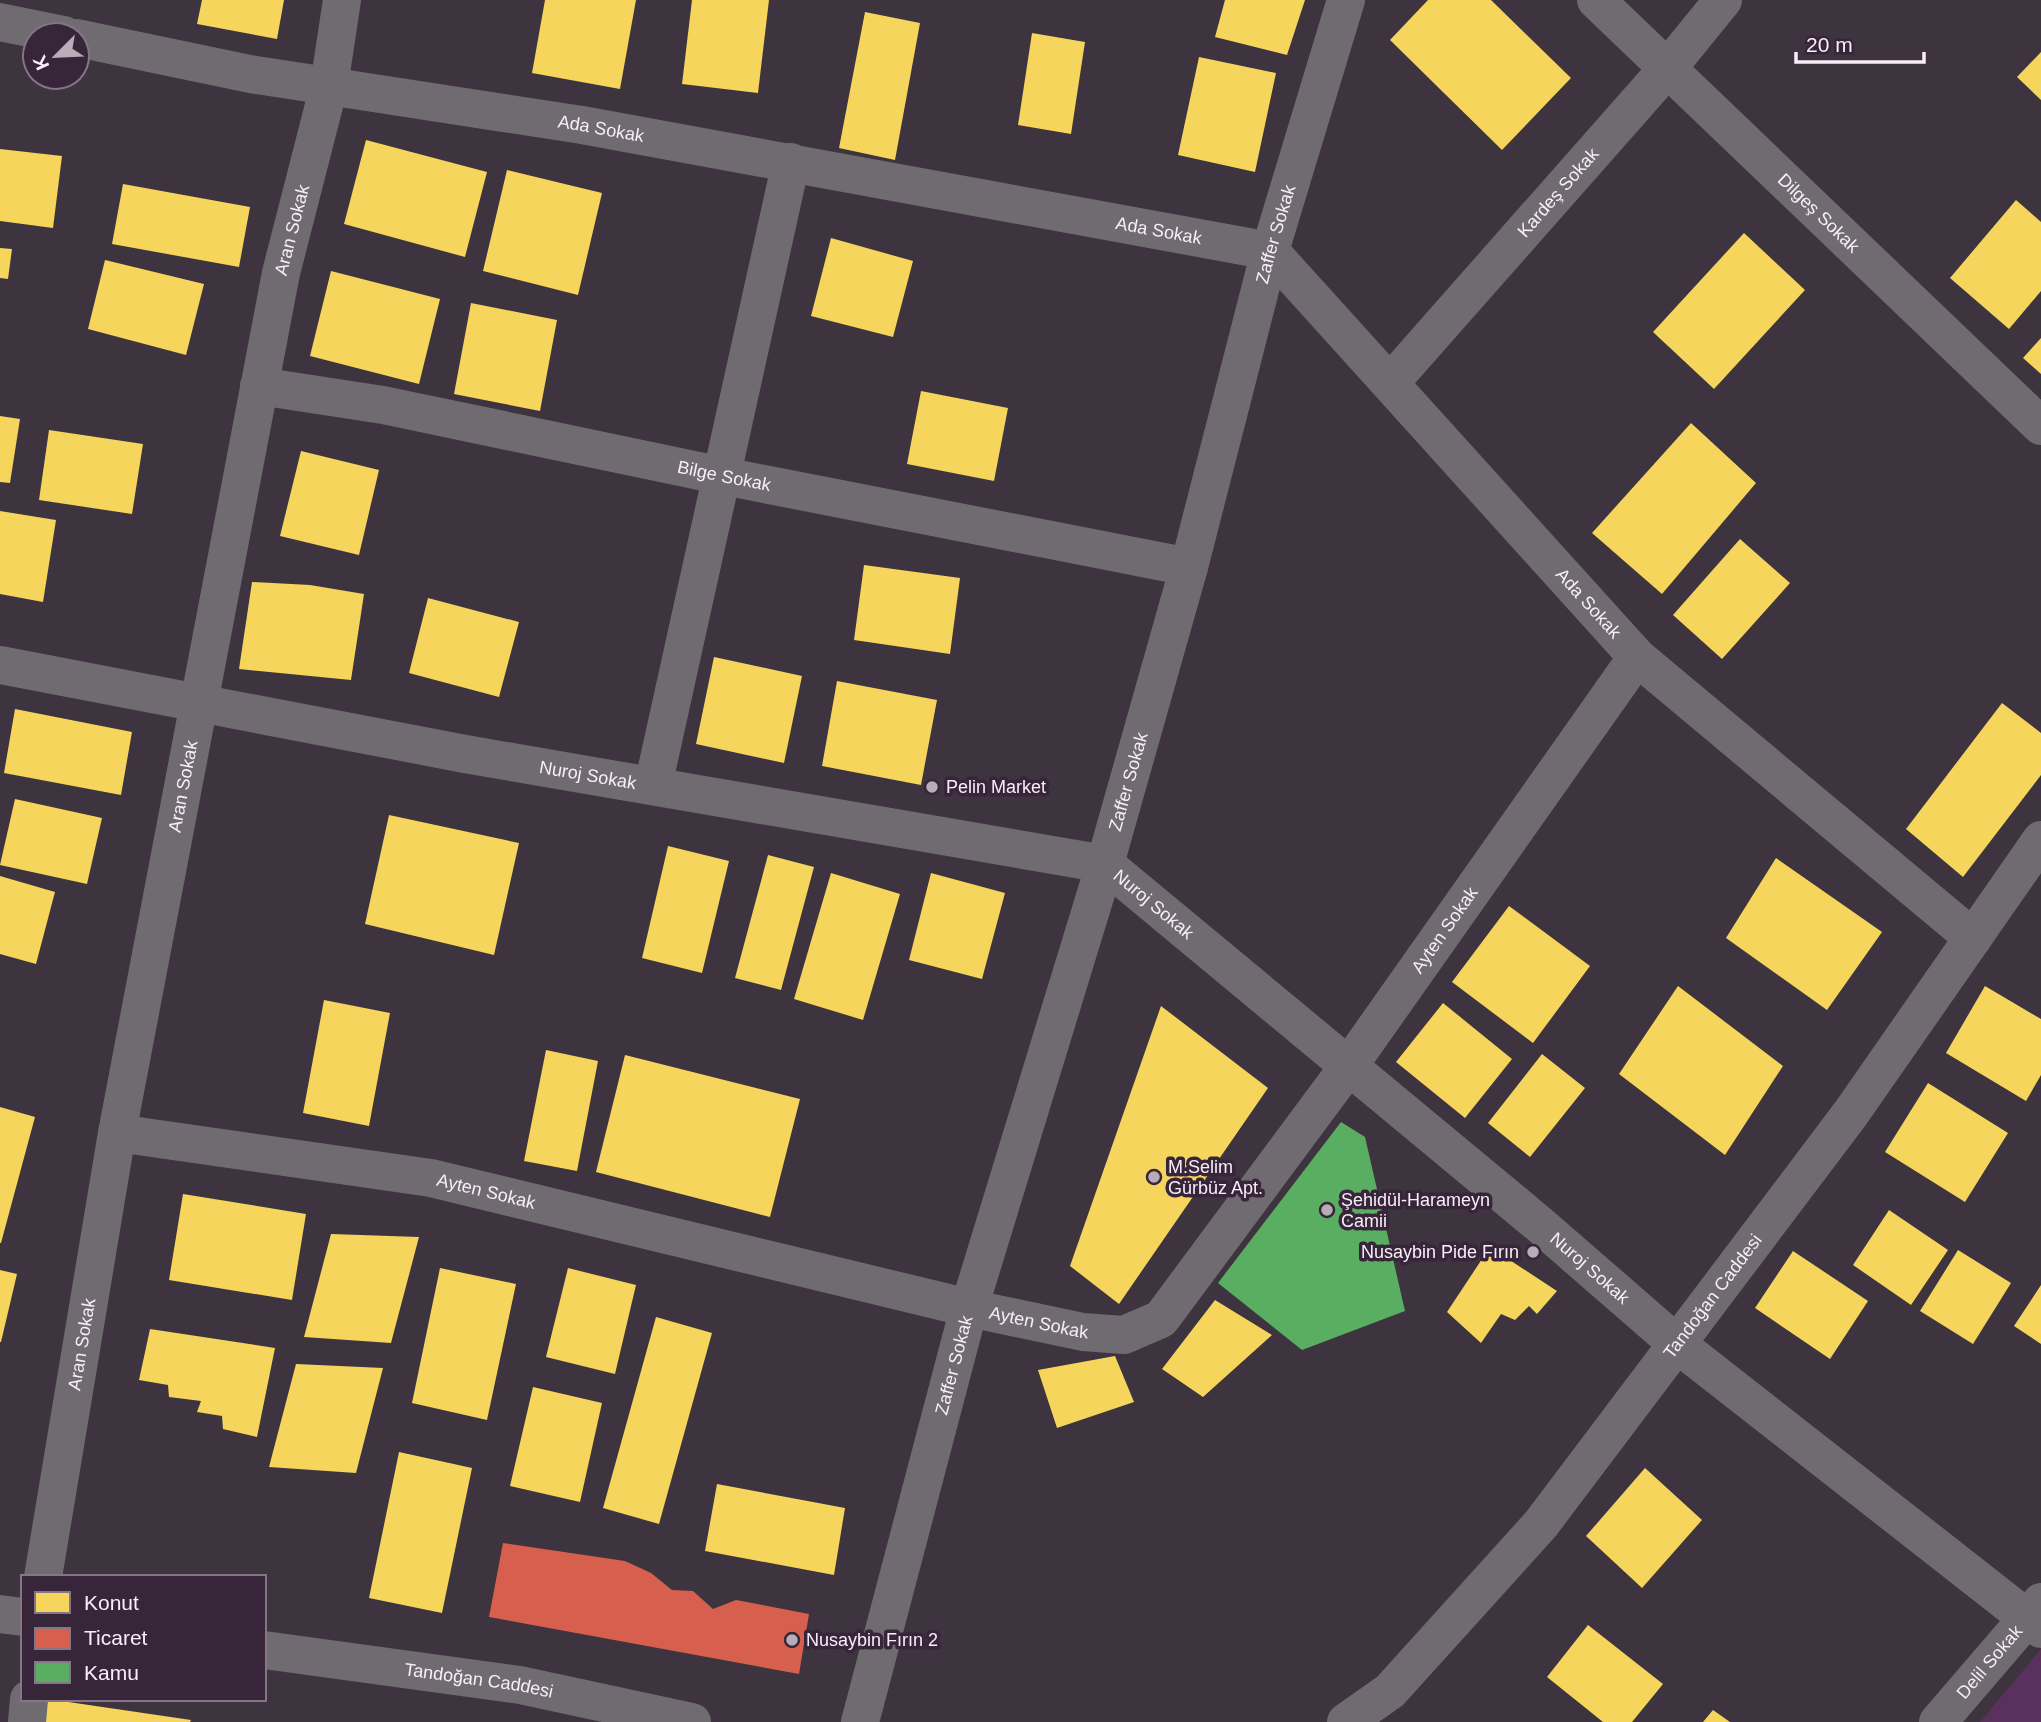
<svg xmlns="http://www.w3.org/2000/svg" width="2041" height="1722" font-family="Arial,sans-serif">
<rect width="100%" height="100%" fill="#3e343f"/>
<!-- green -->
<path fill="#5a315e" d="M2041,1649v73h-61z"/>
<!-- homes -->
<path fill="#f6d55c" d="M202,0h82l-7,39 -80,-15z
M545,0h91l-16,89 -88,-16z
M692,0h77l-11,93 -76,-9z
M1225,0h80l-18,55 -72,-18z
M1428,0h63l80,78 -69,72 -112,-110z
M865,12l55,11 -25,137 -56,-12z
M1032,33l53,9 -14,92 -53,-9z
M2041,52v48l-24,-23z
M1199,57l77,16 -21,99 -77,-17z
M366,140l121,32 -22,85 -121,-33z
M0,149l62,7 -9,72 -53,-7z
M507,170l95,23 -24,102 -95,-24z
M123,184l127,23 -11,60 -127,-23z
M2016,200l25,22v69l-32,38 -59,-51z
M1744,233l61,57 -91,99 -61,-57z
M831,238l82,23 -20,76 -82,-21z
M0,248l12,1 -4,30 -8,-1z
M105,260l99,24 -18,71 -98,-26z
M331,271l109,28 -21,85 -109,-28z
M471,303l86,17 -17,91 -86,-17z
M2041,338v36l-18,-16z
M921,391l87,17 -14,73 -87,-17z
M0,416l20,3 -10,64 -10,-1z
M1691,423l65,60 -94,111 -70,-61z
M49,430l94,14 -11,70 -93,-14z
M301,451l78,19 -20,85 -79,-19z
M0,511l56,9 -13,82 -43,-8z
M1740,539l50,44 -68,76 -49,-44z
M864,565l96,13 -10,76 -96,-14z
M252,582l58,3 54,9 -13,86 -112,-11z
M428,598l91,24 -20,75 -90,-24z
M714,657l88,19 -18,87 -88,-19z
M837,681l100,19 -16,85 -99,-19z
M2002,703l39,30v42l-78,102 -57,-48z
M15,709l117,23 -11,63 -117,-22z
M15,799l87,19 -15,66 -87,-19z
M389,815l130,28 -25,112 -129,-31z
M668,846l61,15 -27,112 -60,-15z
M768,855l46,12 -33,123 -46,-12z
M1776,858l106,74 -55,78 -101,-72z
M831,873l69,21 -37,126 -69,-21z
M931,873l74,20 -23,86 -73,-19z
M0,876l55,16 -19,72 -36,-10z
M1509,906l81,60 -57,77 -81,-61z
M1678,986l105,80 -58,89 -106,-81z
M1985,986l56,33v56l-15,26 -80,-48z
M324,1000l66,13 -21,113 -66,-13z
M1443,1003l69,56 -47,59 -69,-56z
M1161,1006l107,82 -149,216 -49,-38z
M546,1050l52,11 -21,110 -53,-10z
M1542,1054l43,34 -55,69 -42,-34z
M625,1055l175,44 -30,118 -174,-45z
M1928,1083l80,50 -43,69 -80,-50z
M0,1107l35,10 -34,126h-1z
M183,1194l123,20 -14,86 -123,-20z
M1889,1210l59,40 -37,55 -58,-40z
M331,1234l88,3 -28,106 -87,-6z
M1490,1247l67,44 -20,23 -8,-8 -14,14 -14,-6 -20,29 -34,-31z
M1958,1250l53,33 -38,61 -53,-33z
M1793,1251l75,50 -38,58 -75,-51z
M440,1268l76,16 -29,136 -75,-17z
M568,1268l68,17 -21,89 -69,-17z
M0,1270l17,4 -16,68h-1z
M2041,1285v59l-27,-18z
M1215,1300l57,35 -69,62 -41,-28z
M656,1317l56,16 -53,191 -56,-16z
M150,1329l125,19 -18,89 -34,-8 -1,-13 -25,-4 4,-11 -32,-4 -1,-12 -29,-5z
M1115,1356l19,46 -77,26 -19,-58z
M296,1364l87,4 -27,105 -87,-6z
M533,1387l69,16 -22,99 -70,-16z
M399,1452l73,16 -30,145 -73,-15z
M1645,1468l57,52 -60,68 -56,-52z
M717,1484l128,24 -11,67 -129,-24z
M1588,1625l75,59 -31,38h-29l-56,-45z
M48,1699l143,21 -1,2h-146z
M1713,1710l17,12h-27z"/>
<!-- shops -->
<path fill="#d6604d" d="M503,1543l122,18 26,12 21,17 21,1 20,18 23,-9 73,14 -10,60 -310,-57z"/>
<!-- public -->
<path fill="#5aae61" d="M1341,1122l24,15 40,174 -103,39 -84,-67z"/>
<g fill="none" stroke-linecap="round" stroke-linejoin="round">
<!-- minor -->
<g stroke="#6f6b70" stroke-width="38">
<path id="s1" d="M1596,0l445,426"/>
<path d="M0,22l64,13"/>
<path id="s2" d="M77,38l173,36 332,51 688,126 367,406 336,281"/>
<path id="s3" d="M1390,383l277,-314 56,-69"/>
<path id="s4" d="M259,386l124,19 340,71 466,91"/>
<path id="s5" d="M0,665l465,89 640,110 434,360 138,120 364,285"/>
<path d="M653,786l138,-624"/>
<path id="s6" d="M117,1133l314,45 538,130 114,24 41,3 37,-16 187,-252 289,-410"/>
<path id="s7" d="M43,1577l74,-444 164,-860 48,-187 13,-86"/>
<path d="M0,1614l23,3"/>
<path id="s8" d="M264,1650l256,35 172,37"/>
<path d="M27,1722l2,-23"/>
<path id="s9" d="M860,1722l109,-414 136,-444 84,-297 81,-316 76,-251"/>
<path id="s10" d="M1346,1722l44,-31 151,-167 310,-411 190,-273"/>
<path id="s11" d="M1938,1722l103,-120"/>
</g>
</g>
<!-- markers -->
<g fill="#b8acb9" stroke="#372539" stroke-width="2.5">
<circle cx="932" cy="787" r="7"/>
<circle cx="1154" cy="1177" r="7"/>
<circle cx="1327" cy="1210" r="7"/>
<circle cx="1533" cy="1252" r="7"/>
<circle cx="792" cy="1640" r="7"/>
</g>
<g text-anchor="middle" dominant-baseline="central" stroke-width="7" stroke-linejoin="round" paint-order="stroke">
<!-- street labels -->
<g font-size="18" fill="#f9edfa" stroke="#372539">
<text stroke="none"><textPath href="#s2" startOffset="532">Ada Sokak</textPath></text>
<text stroke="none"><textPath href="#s3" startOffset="254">Kardeş Sokak</textPath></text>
<text stroke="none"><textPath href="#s1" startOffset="308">Dilgeş Sokak</textPath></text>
<text stroke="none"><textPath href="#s2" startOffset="1099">Ada Sokak</textPath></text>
<text stroke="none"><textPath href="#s7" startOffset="1370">Aran Sokak</textPath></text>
<text stroke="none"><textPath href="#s9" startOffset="1545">Zaffer Sokak</textPath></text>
<text stroke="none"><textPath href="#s4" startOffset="474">Bilge Sokak</textPath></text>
<text stroke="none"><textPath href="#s2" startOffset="1687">Ada Sokak</textPath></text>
<text stroke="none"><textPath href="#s5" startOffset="598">Nuroj Sokak</textPath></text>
<text stroke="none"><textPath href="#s9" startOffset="978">Zaffer Sokak</textPath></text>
<text stroke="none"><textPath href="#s7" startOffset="803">Aran Sokak</textPath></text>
<text stroke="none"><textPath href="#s5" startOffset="1186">Nuroj Sokak</textPath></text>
<text stroke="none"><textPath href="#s6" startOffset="1550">Ayten Sokak</textPath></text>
<text stroke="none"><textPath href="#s6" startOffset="374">Ayten Sokak</textPath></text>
<text stroke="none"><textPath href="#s5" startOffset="1754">Nuroj Sokak</textPath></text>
<text stroke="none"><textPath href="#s10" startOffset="564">Tandoğan Caddesi</textPath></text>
<text stroke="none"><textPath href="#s6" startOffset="942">Ayten Sokak</textPath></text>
<text stroke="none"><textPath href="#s7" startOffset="236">Aran Sokak</textPath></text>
<text stroke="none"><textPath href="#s9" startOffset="369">Zaffer Sokak</textPath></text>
<text stroke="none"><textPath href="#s11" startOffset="79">Delil Sokak</textPath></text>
<text stroke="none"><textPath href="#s8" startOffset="217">Tandoğan Caddesi</textPath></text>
</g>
<!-- poi labels -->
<g font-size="18" fill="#f9edfa" stroke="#372539" text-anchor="start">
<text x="946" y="787">Pelin Market</text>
<text x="1168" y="1167">M.Selim<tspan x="1168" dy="21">Gürbüz Apt.</tspan></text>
<text x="1341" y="1200">Şehidül-Harameyn<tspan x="1341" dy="21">Camii</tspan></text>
<text x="1519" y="1252" text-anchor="end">Nusaybin Pide Fırın</text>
<text x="806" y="1640">Nusaybin Fırın 2</text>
</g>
</g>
<!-- legend -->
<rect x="21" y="1575" width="245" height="126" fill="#372539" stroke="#857586" stroke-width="2"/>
<rect x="35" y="1592" width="35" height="21" fill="#f6d55c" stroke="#857586" stroke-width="2"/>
<text x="84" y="1610" font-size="21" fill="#f9edfa">Konut</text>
<rect x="35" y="1628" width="35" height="21" fill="#d6604d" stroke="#857586" stroke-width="2"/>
<text x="84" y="1645" font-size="21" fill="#f9edfa">Ticaret</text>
<rect x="35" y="1662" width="35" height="21" fill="#5aae61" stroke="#857586" stroke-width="2"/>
<text x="84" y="1680" font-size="21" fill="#f9edfa">Kamu</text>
<!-- north arrow -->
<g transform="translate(56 56) rotate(246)"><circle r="33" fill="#372539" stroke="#857586" stroke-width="2"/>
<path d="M0-5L12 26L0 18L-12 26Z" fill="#b8acb9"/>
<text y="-10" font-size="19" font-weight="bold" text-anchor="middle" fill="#f9edfa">K</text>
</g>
<!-- scale -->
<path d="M1796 52v10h128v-10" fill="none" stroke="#f9edfa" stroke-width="3.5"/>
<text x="1806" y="52" font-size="21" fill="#f9edfa" stroke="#372539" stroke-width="5" paint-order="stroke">20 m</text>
</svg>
